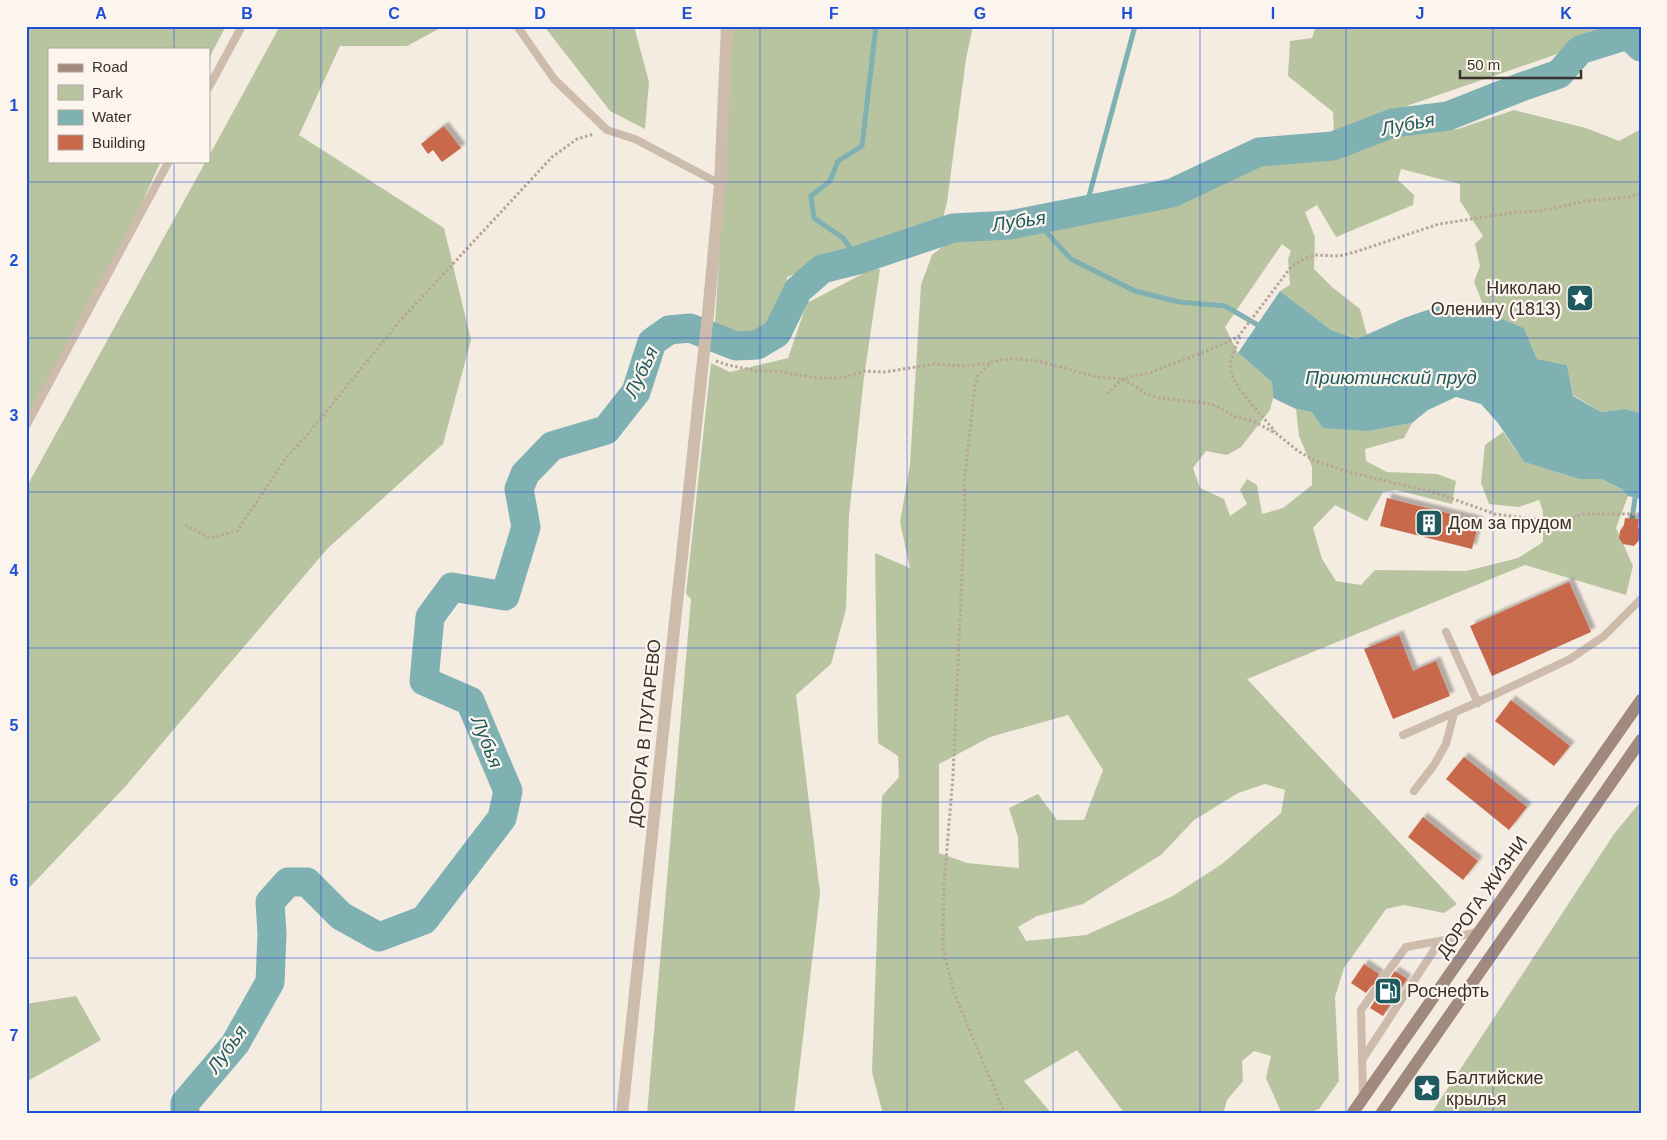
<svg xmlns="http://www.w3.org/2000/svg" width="1667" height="1140" font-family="Arial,sans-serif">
<defs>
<filter id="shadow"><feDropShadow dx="4.5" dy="-4.5" stdDeviation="1" flood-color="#0004"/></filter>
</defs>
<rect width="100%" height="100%" fill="#f4ebe1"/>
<!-- green -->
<path fill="#b8c4a0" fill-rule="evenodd" d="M26,26h200l-17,32v-9h-160v112h112l-26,57 -109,206z
M280,26h164l-37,20h-67l-41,89 145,93 27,112 -28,104 -116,105 -203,239 -98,103v-403l180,-327h3v-5z
M544,26h90l15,56 -4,47 -35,-18z
M733,26h240l-7,33 -19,143 -6,24 -63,16 -38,13 -53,22 -4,31 -7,7 -8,17 -25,8 -28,-16z
M1316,26h294l-50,27 -226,78 -1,-19 -45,-36 2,-35 22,-3z
M1514,110l72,18 33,13 22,-12v133l-2,3 2,4v144l-17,-4 -23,3 -28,-17 -6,-30 -30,-6 -13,-31 -38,-16 -12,-30 6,-16 -5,-22 8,-8 -23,-35v-17l-59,-15 -3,11 16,15 -1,10 -77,32 -19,-32 -12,7 10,25 -1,32 18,18 28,22 7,26 -9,4 -27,-9 -51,-39 10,-6 -2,-26 3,-8 -9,-7 -57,83 13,26 34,29 1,16 -3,12 -29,37 -14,8 -21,-4 -13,17 7,20 24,11 6,17 17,-12 -7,-14 7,-11 10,6 5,29 21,-6 29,-23v-18l-13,-31 -3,-27 16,3 56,19 44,-8 -8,15 -39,11 1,12 21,11 50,2 19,7 -4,23 -56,-14 -13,2 -16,29 -32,-16 -22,23 9,31 14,22 25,4 14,-15 91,1 52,-13 25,-16v-31l-4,-11 -20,7 -30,-3 -8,-21 4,-38 18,-13 21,30 55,17h22l21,10 6,7 -12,32 17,38 -7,29 -101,-30 -278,114 210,225 -13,9 -40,-8 -18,4 -42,59 -9,29 4,84 -20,28 -15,5 -23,-2 -15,-34 5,-22 -17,-5 -12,10 1,20 -16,19 -4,14h-98l-48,-64 -53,31 28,33h-169l-11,-42 10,-276 17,-19 -1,-21 -20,-13 -3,-190 35,15 -10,-46 10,-57 11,-180 11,-30 19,-15 136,-19 85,-18 86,-37 76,-10 58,-19 66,-8zM1068,715l35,55 -19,50h-27l-19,-26 -29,14 9,29 1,31 -52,-5 -28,-10v-89l51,-27zM1265,784l20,6 -4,23 -59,51 -51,33 -85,38 -60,6 -8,-14 19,-11 46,-12 79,-50 32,-34 44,-27z
M872,269h8l-16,108 -15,138 -3,94 -15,55 -35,31 24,198 -26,221h-147l44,-515 -5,-5 25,-231 19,9 58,-14 19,-55z
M1641,801v313h-210l183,-280z
M76,996l25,44 -75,42v-78z"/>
<!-- water -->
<path fill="#7fb0b2" d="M1280,291l51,39 26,9 47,-21 41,-14 41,8 38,16 13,31 30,6 6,31 28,16 23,-3 17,4v86l-13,-3 -6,-7 -21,-10h-22l-55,-17 -26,-39 -17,-19 -25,-7 -28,13 -16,13 -44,8 -45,-3 -11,-16 -16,-3 -23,-11 -1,-16 -34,-29z"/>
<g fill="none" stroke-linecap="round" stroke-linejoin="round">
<!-- stream -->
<path stroke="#7fb0b2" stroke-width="5" d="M1085,211l50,-185
M1036,221l35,38 64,32 44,11 46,4 38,22
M858,260l-15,-22 -29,-20 -3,-22 19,-15 8,-20 24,-15 14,-120
M1632,519l3,-21"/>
<!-- river -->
<path stroke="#7fb0b2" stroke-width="29" d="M185,1114v-11l50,-59 35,-62 2,-48 -2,-32 18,-20h19l34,34 38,21 45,-17 78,-102 6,-27 -38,-90 -46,-20 6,-64 22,-30 53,9 21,-69 -7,-38 6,-15 27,-28 54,-16 30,-38 16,-50 17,-12 21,-2 46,18 21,-1 20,-12 21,-43 24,-21 36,-9 95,-32 57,-3 162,-32 87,-41 74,-6 60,-23 55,-7 76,-30 35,-12 21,-24 48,-15 13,12"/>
</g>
<!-- building -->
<path fill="#c8694b" filter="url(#shadow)" d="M444,126l17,22 -19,14 -9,-12 -5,4 -7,-10z
M1387,498l92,23 -7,28 -92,-23z
M1625,518l14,1 -1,8 3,3v8l-7,8 -11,-2 -4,-6 1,-7 4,-6z
M1569,582l22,50 -99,44 -22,-50z
M1399,635l14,36 23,-10 14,35 -57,23 -29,-70z
M1511,700l59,46 -16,20 -59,-45z
M1464,757l63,50 -18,23 -63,-51z
M1423,817l55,44 -15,19 -55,-43z
M1364,964l15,10 -4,7v3l-4,2 -5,7 -15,-10z
M1395,971l12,8 -24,37 -13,-8 10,-15v-5l5,-3z"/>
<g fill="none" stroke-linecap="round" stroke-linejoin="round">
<!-- path -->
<path stroke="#b9a596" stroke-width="3" stroke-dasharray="2.5 2.5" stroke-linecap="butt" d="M1240,337c-4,9 -11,23 -9,34 2,16 34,47 44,61
M716,361l12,4 29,6h19l41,7h25l23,-7 20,1 49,-8 31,2 26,-3
M1107,394l15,-15 30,-7 52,-20 34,-15 53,-70 11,-7 13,-5 24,1 16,-4 84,-28 78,-12 23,-1 46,-10 43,-4 12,-3
M185,525l25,13 27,-7 49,-73 22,-24 91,-112 153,-165 25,-18 17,-5
M1005,1114l-51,-121 -11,-44 1,-65 9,-108 12,-271 -1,-21 11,-99 3,-10 14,-13 8,-2 16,-1 22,2 59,16 25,2 14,7 8,7 16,5 46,5 11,3 16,10 20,5 24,13 21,17 17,10 34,11 87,21 59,21 62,8 27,-8h57"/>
<!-- service -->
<path stroke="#cdbbac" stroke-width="8" d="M517,26l37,53 53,51 28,9 85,45
M209,87l33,-61
M26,426l143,-265
M1446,632l32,71
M1403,735l82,-36 85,-40 34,-23 37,-37
M1414,791l20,-26 12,-21 8,-31
M1380,982l26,-35 44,-8 29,-8
M1362,1060l78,-119
M1363,1096l-2,-86 14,-20"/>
<!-- minor -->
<path stroke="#cdbbac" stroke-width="12" d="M622,1114l86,-800 12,-130 7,-158"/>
<!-- secondary -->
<path stroke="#a18a7d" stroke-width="12" d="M1352,1114l289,-414
M1381,1114l260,-374"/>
</g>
<!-- grid -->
<path fill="none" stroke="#1d4ed8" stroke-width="1" stroke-opacity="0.55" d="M174,26v23M321,26v1088M467,26v1088M614,26v1088M760,26v1088M907,26v1088M1053,26v1088M1200,26v1088M1346,26v1088M1493,26v1088M174,161v953M26,182h1615M26,338h1615M26,492h1615M26,648h1615M26,802h1615M26,958h1615"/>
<!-- icons -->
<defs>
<g id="sight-square" transform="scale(1.4375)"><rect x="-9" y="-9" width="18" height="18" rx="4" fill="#1f5a5e" stroke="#fbf5ee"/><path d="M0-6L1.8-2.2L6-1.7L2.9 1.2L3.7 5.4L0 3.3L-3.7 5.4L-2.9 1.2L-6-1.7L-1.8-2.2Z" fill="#fff"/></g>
<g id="building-square" transform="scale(1.4375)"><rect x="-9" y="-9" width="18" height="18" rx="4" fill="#1f5a5e" stroke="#fbf5ee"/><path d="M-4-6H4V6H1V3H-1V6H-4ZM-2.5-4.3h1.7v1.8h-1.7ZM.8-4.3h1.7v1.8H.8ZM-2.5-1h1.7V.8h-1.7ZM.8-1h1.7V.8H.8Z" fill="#fff"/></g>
<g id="fuel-square" transform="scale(1.4375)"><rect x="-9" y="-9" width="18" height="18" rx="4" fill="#1f5a5e" stroke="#fbf5ee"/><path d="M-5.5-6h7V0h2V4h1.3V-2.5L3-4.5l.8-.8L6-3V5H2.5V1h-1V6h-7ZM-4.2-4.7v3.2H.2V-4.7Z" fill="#fff"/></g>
</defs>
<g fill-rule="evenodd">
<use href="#sight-square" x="1580" y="298"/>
<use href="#building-square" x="1429" y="523"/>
<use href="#fuel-square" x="1388" y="991"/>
<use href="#sight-square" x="1427" y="1088"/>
</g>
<g text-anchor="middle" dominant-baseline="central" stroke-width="4.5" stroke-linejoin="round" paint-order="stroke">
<!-- poi labels -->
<g font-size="18" fill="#3b302b" stroke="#fbf5ee" text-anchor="start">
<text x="1561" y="288" text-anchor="end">Николаю<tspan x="1561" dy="21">Оленину (1813)</tspan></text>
<text x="1448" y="523">Дом за прудом</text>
<text x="1407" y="991">Роснефть</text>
<text x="1446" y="1078">Балтийские<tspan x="1446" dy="21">крылья</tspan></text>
</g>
<!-- street labels -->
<g font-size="18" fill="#3b302b" stroke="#fbf5ee">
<text transform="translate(645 733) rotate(-84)">ДОРОГА В ПУГАРЕВО</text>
<text transform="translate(1482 897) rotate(-55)">ДОРОГА ЖИЗНИ</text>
</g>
<!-- water labels -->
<g font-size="19" font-style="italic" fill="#1f5a5e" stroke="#fbf5ee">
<text transform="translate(1408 124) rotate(-11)">Лубья</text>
<text transform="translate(1019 221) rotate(-8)">Лубья</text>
<text transform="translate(641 372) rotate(-65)">Лубья</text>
<text x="1391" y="377">Приютинский пруд</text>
<text transform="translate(487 742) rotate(68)">Лубья</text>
<text transform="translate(227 1049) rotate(-54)">Лубья</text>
</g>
</g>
<!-- border -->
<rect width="1667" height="1140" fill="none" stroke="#fbf5ee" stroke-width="55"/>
<!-- legend -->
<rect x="48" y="48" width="162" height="115" fill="#fbf5ee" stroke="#aea6a0"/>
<rect x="58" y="64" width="25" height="8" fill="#a18a7d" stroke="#aea6a0"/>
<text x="92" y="72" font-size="15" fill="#3b302b">Road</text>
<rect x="58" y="85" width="25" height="15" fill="#b8c4a0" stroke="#aea6a0"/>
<text x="92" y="98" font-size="15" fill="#3b302b">Park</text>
<rect x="58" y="110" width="25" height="15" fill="#7fb0b2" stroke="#aea6a0"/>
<text x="92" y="122" font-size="15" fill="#3b302b">Water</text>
<rect x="58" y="135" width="25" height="15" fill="#c8694b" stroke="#aea6a0"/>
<text x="92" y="148" font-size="15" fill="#3b302b">Building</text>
<!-- scale -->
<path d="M1460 70v8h121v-8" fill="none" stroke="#3b302b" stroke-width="2.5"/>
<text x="1467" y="70" font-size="15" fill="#3b302b" stroke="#fbf5ee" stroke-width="4" paint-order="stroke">50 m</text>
<rect x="28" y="28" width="1612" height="1084" fill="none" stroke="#1d4ed8" stroke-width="2"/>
<g font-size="16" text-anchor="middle" font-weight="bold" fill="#1d4ed8">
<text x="101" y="19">A</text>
<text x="247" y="19">B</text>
<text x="394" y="19">C</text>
<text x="540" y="19">D</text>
<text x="687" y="19">E</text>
<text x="834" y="19">F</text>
<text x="980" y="19">G</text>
<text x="1127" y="19">H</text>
<text x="1273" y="19">I</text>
<text x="1420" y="19">J</text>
<text x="1566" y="19">K</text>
<text x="14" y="111">1</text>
<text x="14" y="266">2</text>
<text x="14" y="421">3</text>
<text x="14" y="576">4</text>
<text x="14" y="731">5</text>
<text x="14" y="886">6</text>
<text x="14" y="1041">7</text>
</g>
</svg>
